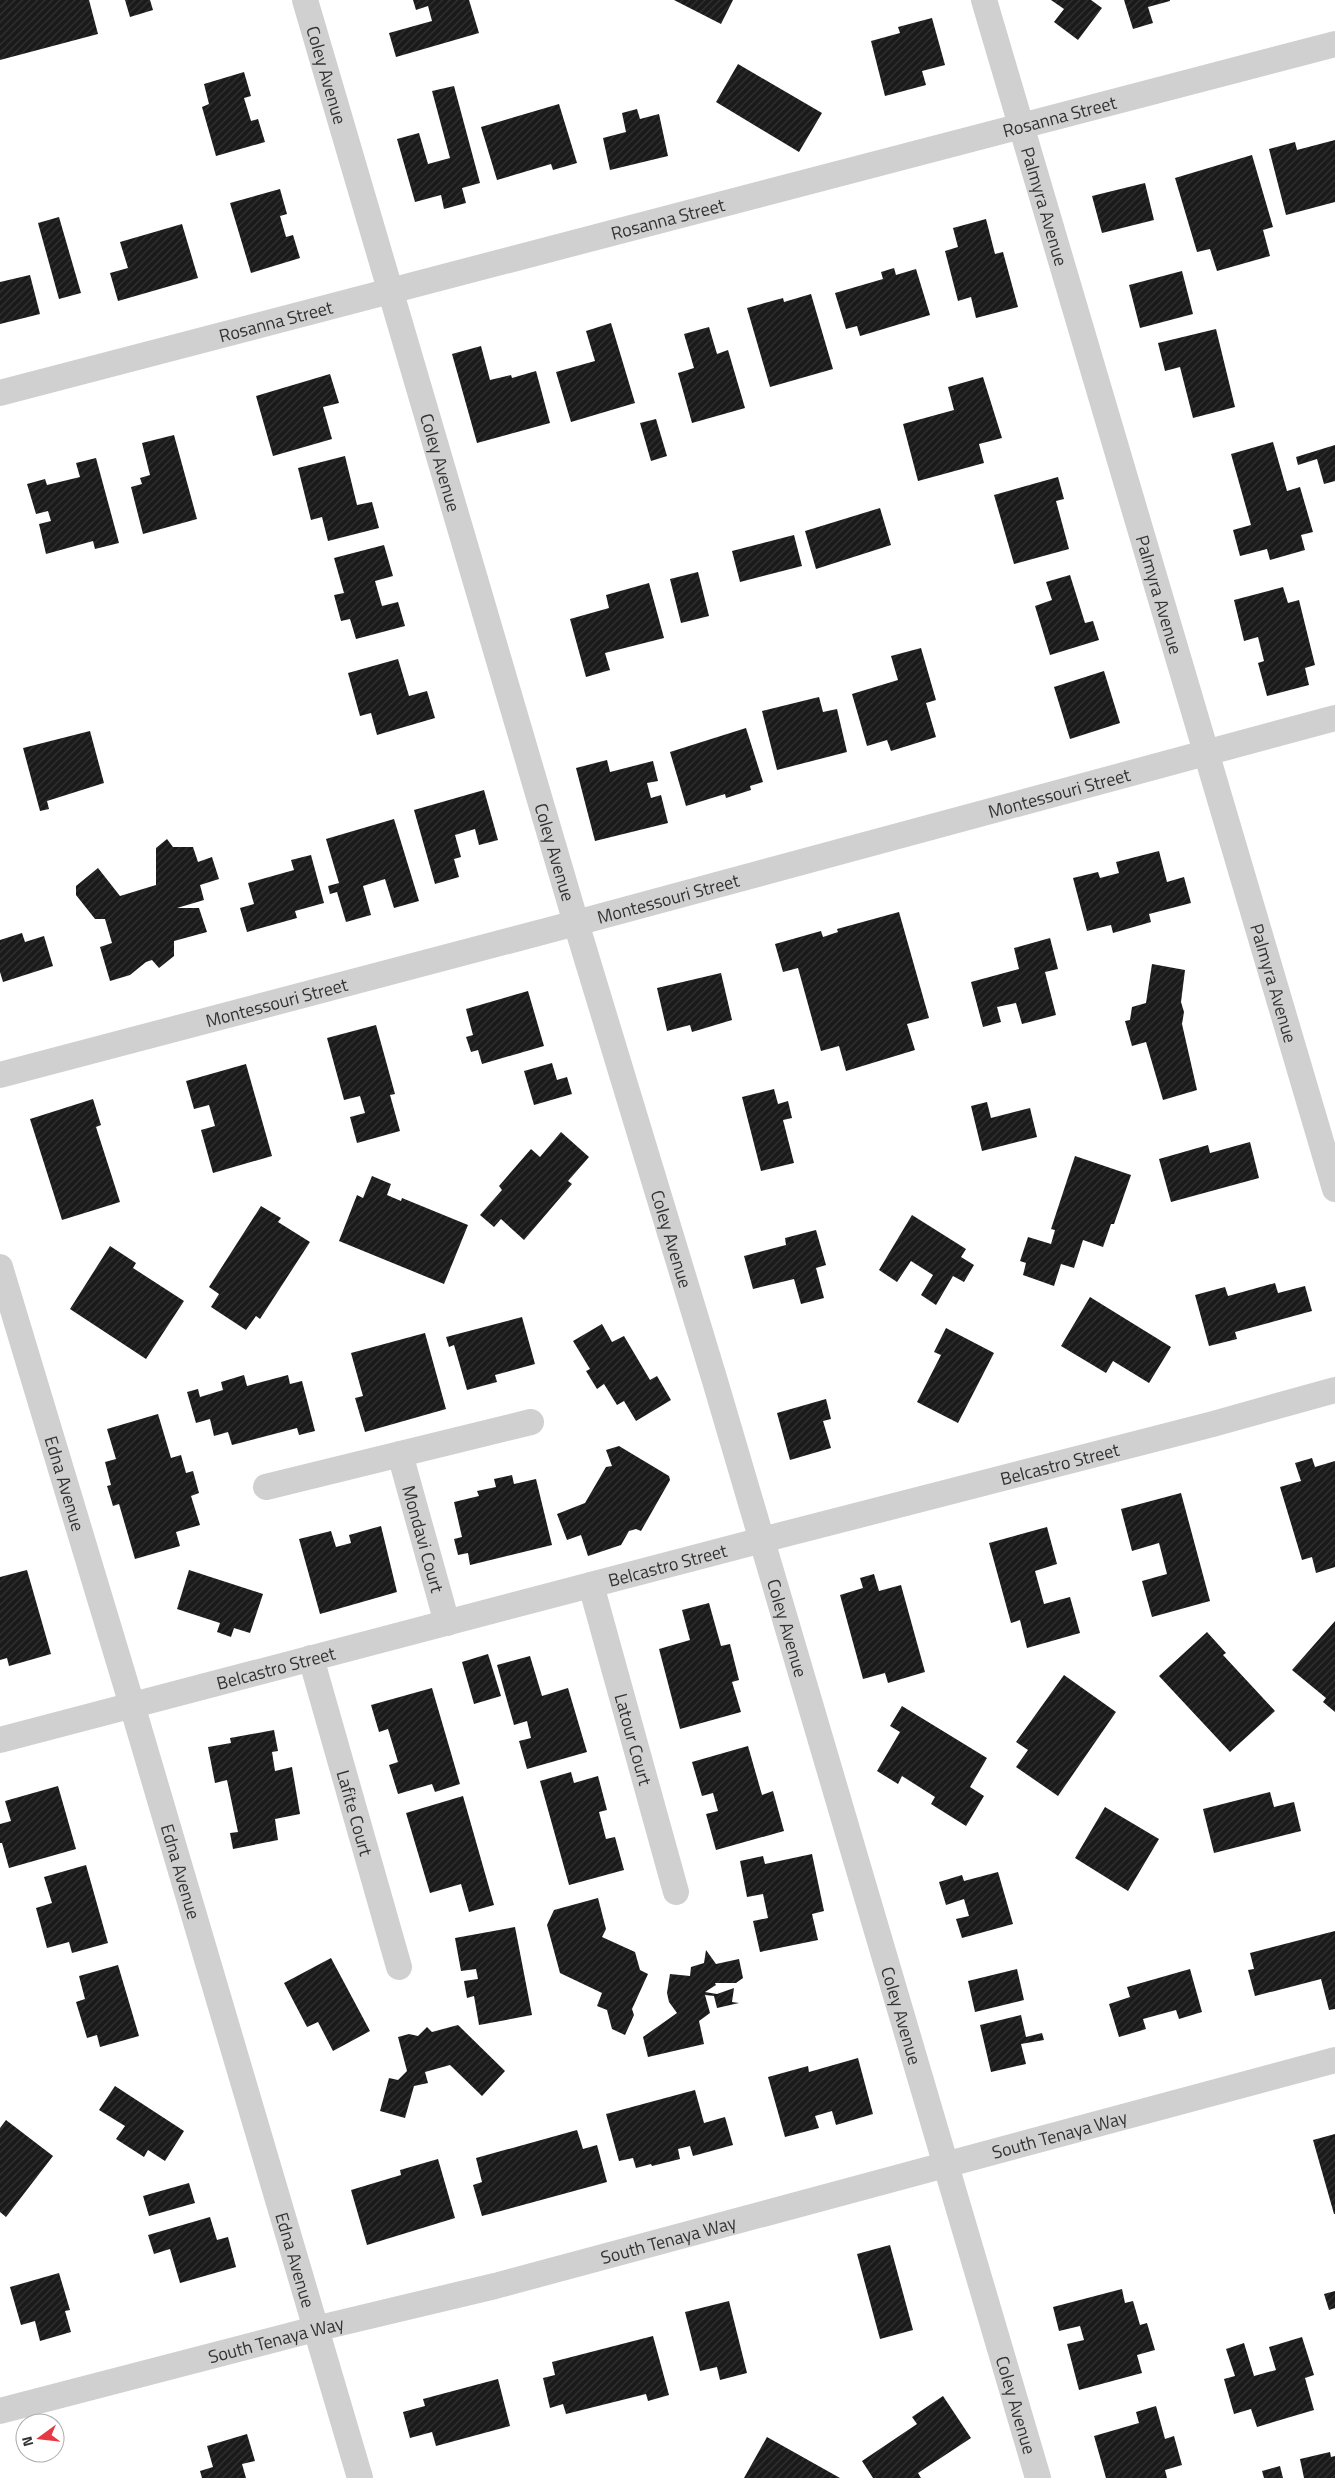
<svg xmlns="http://www.w3.org/2000/svg" width="1335" height="2478" font-family="'Titillium Web',sans-serif">
<defs>
<pattern id="building-hatch" width="6" height="6" patternUnits="userSpaceOnUse" patternTransform="scale(1.25)"><rect width="6" height="6" fill="#1a1a1a"/><path d="M-1 1l2-2M0 6l6-6M5 7l2-2" fill="none" stroke="#333"/></pattern>
</defs>
<rect width="100%" height="100%" fill="#fff"/>
<!-- building -->
<path fill="url(#building-hatch)" d="M0,0h89l9,34 -98,26z
M125,0h25l3,10 -23,7z
M413,0h56l10,33 -83,24 -7,-24 43,-12 -4,-15 -12,4z
M674,0h59l-12,24z
M1051,0h40l11,8 -24,32 -24,-18 10,-13z
M1124,0h46v1l-22,6 5,16 -20,6z
M932,18l13,47 -23,6 4,14 -41,11 -14,-55 29,-8 -2,-6z
M738,64l84,49 -23,39 -83,-50z
M244,72l7,24 -7,2 7,23 7,-2 7,23 -49,14 -14,-49 7,-3 -5,-20z
M454,86l26,97 -18,5 4,15 -22,6 -3,-14 -26,7 -18,-63 22,-6 9,31 22,-6 -18,-67z
M559,104l18,59 -24,7 -2,-6 -54,16 -16,-53z
M637,109l3,10 19,-5 9,42 -58,14 -7,-32 23,-6 -4,-19z
M1335,140v62l-49,13 -17,-66 26,-7 2,8z
M1252,155l21,72 -10,3 7,26 -53,15 -7,-22 -13,3 -22,-74z
M1145,183l9,37 -52,13 -10,-37z
M280,189l7,25 -7,2 6,21 7,-2 7,23 -49,15 -21,-70z
M59,217l22,76 -22,6 -21,-76z
M986,219l9,35 8,-2 15,55 -42,11 -5,-21 -13,4 -13,-50 13,-4 -5,-19z
M182,224l16,54 -80,23 -8,-28 18,-5 -8,-26z
M894,268l2,7 20,-6 14,46 -70,21 -3,-10 -11,3 -11,-36 48,-14 -2,-7z
M1182,271l11,43 -53,14 -11,-43z
M30,275l10,39 -40,10v-42z
M811,294l22,75 -63,18 -23,-79 36,-10 1,4z
M611,323l24,80 -64,19 -15,-50 39,-11 -9,-30z
M709,327l8,27 11,-4 17,58 -53,15 -14,-50 16,-5 -10,-34z
M1216,329l19,78 -42,11 -13,-51 -15,4 -7,-28z
M481,346l9,34 21,-5 1,3 24,-7 14,52 -73,20 -25,-89z
M330,374l9,29 -16,4 9,32 -59,17 -17,-60z
M983,377l19,61 -23,6 5,19 -66,18 -15,-57 51,-14 -6,-23z
M656,419l11,37 -16,5 -11,-38z
M174,435l23,84 -54,15 -12,-47 11,-3 -2,-6 10,-3 -8,-32z
M1273,442l14,49 13,-4 13,45 -12,3 4,15 -35,10 -3,-11 -27,7 -7,-26 18,-5 -20,-71z
M1335,445v36l-11,3 -7,-25 -19,6 -2,-8z
M345,456l12,49 15,-3 7,26 -51,13 -6,-24 -11,3 -13,-52z
M96,458l23,85 -24,6 -2,-8 -47,13 -7,-30 12,-3 -3,-10 -12,3 -9,-30 18,-5 2,6 33,-8 -4,-14z
M1058,477l6,22 -8,2 13,48 -55,15 -20,-69z
M880,508l11,37 -75,24 -11,-38z
M794,535l8,31 -62,16 -8,-31z
M384,545l9,31 -18,5 7,25 16,-4 7,24 -49,13 -6,-20 -9,2 -7,-26 10,-2 -10,-35z
M698,572l11,44 -28,7 -11,-44z
M1070,575l15,48 8,-2 6,19 -49,15 -15,-49 17,-6 -6,-18z
M649,583l15,55 -59,15 5,17 -24,7 -16,-58 39,-11 -3,-13z
M1283,587l5,16 11,-3 16,65 -10,3 4,17 -42,11 -9,-33 6,-2 -6,-24 -14,4 -10,-41z
M921,648l15,52 -10,3 10,34 -45,14 -4,-11 -20,6 -15,-52 46,-14 -7,-24z
M398,659l11,37 18,-5 8,27 -58,17 -6,-22 -11,3 -12,-43z
M1104,671l16,52 -50,16 -16,-52z
M819,697l4,15 14,-3 10,43 -70,18 -15,-59z
M746,728l17,54 -13,4 1,4 -25,8 -1,-4 -39,12 -16,-54z
M90,731l14,52 -57,18 2,8 -9,2 -17,-63z
M607,760l3,12 43,-11 5,20 -11,2 4,15 10,-3 7,28 -73,18 -19,-73z
M484,790l14,50 -19,5 -4,-16 -20,6 6,22 -7,2 5,18 -24,7 -21,-74z
M394,819l25,82 -25,7 -9,-29 -22,7 8,29 -25,7 -9,-30 -7,2 -2,-8 11,-3 -13,-44z
M167,839l6,8h20l5,15 14,-5 7,22 -19,6 4,15 -27,8h22l8,24 -33,9v15l-15,12 -7,-8 -6,2 -16,13 -20,6 -10,-34 12,-4 -7,-24h-10l-19,-24v-9l22,-18 22,28 36,-11v-37z
M1159,851l8,31 17,-5 7,26 -42,11 2,8 -38,11 -2,-8 -24,6 -14,-53 25,-6 2,6 19,-5 -3,-11z
M311,855l13,48 -29,8 2,7 -50,14 -7,-24 14,-4 -6,-21 46,-13 -3,-10z
M899,912l30,106 -22,6 8,26 -69,21 -7,-25 -18,5 -23,-83 -15,4 -8,-28 46,-13 2,6 15,-5 -1,-3z
M22,933l3,9 19,-6 9,30 -50,16 -3,-10v-32z
M1050,938l8,31 -13,3 11,43 -34,9 -6,-21 -19,4 4,15 -18,5 -12,-45 48,-13 -5,-21z
M1152,964l33,6 -4,32 3,10 -2,12 15,66 -34,10 -17,-58 -14,4 -7,-25 5,-1 2,-13 14,-4z
M721,973l11,47 -40,12 -2,-7 -23,6 -10,-43z
M528,991l16,55 -62,18 -4,-14 -7,2 -5,-15 7,-2 -7,-26z
M376,1025l19,69 -5,1 10,36 -43,12 -7,-26 15,-4 -5,-17 -16,4 -17,-62z
M552,1063l5,17 10,-3 5,17 -38,11 -10,-34z
M246,1064l26,92 -59,17 -12,-43 14,-4 -6,-21 -15,4 -8,-28z
M774,1089l4,15 10,-3 4,17 -9,2 11,43 -33,8 -19,-74z
M93,1099l8,26 -5,2 24,75 -58,18 -32,-101z
M987,1102l4,16 39,-10 7,29 -55,14 -11,-45z
M561,1132l28,25 -21,24 4,3 -48,56 -23,-21 -7,8 -14,-12 22,-25 -3,-4 32,-37 9,8z
M1250,1142l9,36 -88,24 -12,-43 49,-14 2,8z
M1075,1156l56,19 -17,49h-3l-8,23 -20,-7 -9,28 -13,-4 -7,22 -31,-11 3,-12 -6,-2 8,-24 23,7 4,-14 -4,-1z
M372,1176l19,8 -4,11 14,6 1,-3 66,27 -24,59 -105,-43 18,-46 6,3z
M261,1206l20,12 -3,4 32,20 -50,77 -4,-3 -10,14 -35,-23 8,-13 -10,-7z
M912,1215l54,34 -5,8 13,8 -10,17 -11,-6 -17,29 -15,-10 12,-20 -22,-14 -14,21 -18,-12z
M816,1230l10,35 -10,3 8,30 -23,6 -7,-25 -41,10 -9,-33 42,-11 -1,-7z
M110,1246l26,17 -3,5 51,33 -38,58 -76,-50z
M1275,1283l3,10 27,-7 7,25 -77,21 2,7 -28,7 -14,-51 30,-8 3,9z
M1090,1297l81,50 -22,36 -36,-22 -7,12 -45,-27z
M522,1317l13,47 -40,11 2,7 -30,8 -13,-45 -5,2 -3,-10z
M602,1324l10,18 12,-6 26,44 7,-4 14,24 -35,21 -12,-20 -7,4 -13,-21 -7,5 -11,-18 4,-2 -17,-28z
M946,1328l48,25 -36,70 -41,-21 24,-47 -7,-3z
M425,1333l21,76 -81,23 -10,-34 8,-2 -12,-43z
M244,1375l3,11 41,-11 2,9 12,-3 13,50 -16,4 -2,-7 -65,17 -4,-13 -14,4 -4,-17 -14,4 -9,-31 11,-3 2,8 23,-7 -2,-8z
M826,1399l5,20 -8,2 8,27 -41,12 -13,-47z
M158,1414l13,44 10,-3 5,18 7,-2 6,22 -8,3 9,29 -24,7 4,14 -45,13 -16,-55 -6,2 -6,-20 4,-1 -6,-23 11,-3 -9,-30z
M619,1446l50,30 1,4 -29,51 -5,-2 -7,2 -8,14 -33,11 -7,-21 -14,5 -10,-26 28,-11 21,-36 6,-1 -6,-16z
M1312,1458l3,9 20,-6v106l-19,6 -4,-16 -10,3 -22,-73 21,-6 -6,-18z
M512,1475l2,9 22,-5 16,66 -82,20 -2,-12 -10,2 -4,-16 8,-2 -8,-35 25,-6 -2,-5 19,-4 -2,-8z
M1181,1493l29,108 -58,16 -10,-36 25,-7 -8,-31 -27,8 -11,-42z
M381,1526l16,66 -77,22 -21,-75 32,-8 5,16 15,-4 -2,-8z
M1047,1527l10,37 -22,7 9,33 26,-7 10,36 -53,15 -7,-28 -9,3 -22,-80z
M27,1570l24,84 -42,12 -2,-8 -7,2v-83z
M189,1570l74,24 -13,39 -16,-5 -3,9 -14,-5 3,-9 -43,-14z
M874,1574l5,17 22,-6 24,87 -37,11 -3,-10 -22,6 -23,-84 23,-7 -3,-10z
M709,1603l12,43 9,-2 9,36 -7,2 9,30 -61,17 -21,-80 31,-9 -8,-30z
M1335,1621v91l-12,-10 3,-4 -34,-28z
M1207,1632l19,21 -3,2 52,56 -45,41 -71,-76z
M488,1654l13,42 -27,8 -12,-42z
M530,1656l12,40 26,-8 19,64 -60,17 -8,-28 12,-3 -4,-17 -13,4 -17,-60z
M1064,1675l52,37 -58,84 -42,-29 12,-17 -12,-8z
M432,1688l28,96 -25,8 -3,-8 -34,10 -9,-29 9,-3 -10,-33 -9,3 -8,-27z
M902,1706l85,52 -17,29 14,9 -18,30 -35,-22 4,-7 -33,-21 -4,8 -21,-13 23,-39 -10,-6z
M274,1730l4,21 -6,1 3,19 17,-4 8,47 -25,5 3,21 -45,9 -3,-16 8,-1 -11,-52 -12,3 -7,-36 23,-4 -1,-5z
M748,1746l14,49 11,-4 11,40 -68,19 -10,-36 12,-3 -5,-18 -11,3 -10,-34z
M571,1772l3,11 24,-7 9,34 -8,2 7,27 9,-2 9,33 -55,15 -29,-104z
M58,1786l18,63 -67,19 -7,-25h-2v-19l11,-3 -6,-20z
M1270,1792l4,15 20,-5 7,29 -87,22 -11,-44z
M463,1796l31,109 -25,7 -8,-28 -31,9 -24,-80z
M1105,1807l54,32 -31,52 -53,-33z
M812,1854l12,57 -12,3 6,26 -58,12 -7,-31 15,-3 -5,-24 -16,3 -7,-36 23,-5 2,8z
M86,1865l22,78 -36,10 -3,-11 -22,6 -11,-40 16,-5 -8,-26z
M998,1872l15,52 -51,14 -6,-19 13,-3 -5,-17 -18,6 -7,-23 23,-7 2,6z
M598,1898l8,31 -4,8 33,15 5,18 8,4 -16,35 2,6 -9,20 -13,-6 -5,-19 -10,-4 5,-13 -42,-20 -13,-48 7,-15z
M515,1927l17,88 -53,10 -5,-29 -7,2 -3,-17 14,-2 -2,-10 -15,2 -6,-33z
M1335,1931v78l-6,1 -8,-31 -66,17 -7,-26 6,-1 -4,-16z
M706,1950l10,14 23,-5 4,19 -7,5h-21l1,2 -11,7 12,2 17,-6 -2,14 7,1 -22,5 -3,-12 -9,-1 5,18 -11,8 5,23 -56,13 -5,-20 34,-24 -8,-11 -2,-9 3,-19 20,2 1,-9 13,-4z
M331,1958l39,73 -37,20 -15,-29 -11,5 -23,-44z
M118,1965l21,71 -39,11 -3,-12 -10,3 -11,-36 9,-3 -6,-23z
M1017,1969l7,31 -49,12 -7,-31z
M1190,1969l12,43 -23,7 -3,-9 -33,9 3,10 -27,8 -10,-33 21,-7 -3,-10z
M1021,2015l5,22 16,-4 2,7 -23,4 5,20 -35,8 -11,-47z
M458,2025l47,46 -23,25 -32,-31 -25,7 3,11 -14,3 -9,32 -25,-7 9,-33 9,2 9,-9 -9,-34 11,-3 9,2 9,-9 5,5z
M858,2058l15,56 -37,11 -4,-14 -17,5 4,12 -34,9 -17,-60 40,-11 1,6z
M115,2086l69,45 -19,30 -17,-11 -4,7 -28,-18 9,-13 -26,-16z
M695,2090l9,33 21,-6 8,28 -40,11 -3,-10 -12,3 2,10 -28,7 -1,-2 -15,4 -3,-10 -14,3 -13,-47z
M6,2120l47,36 -47,61 -6,-5v-84z
M577,2130l6,19 14,-4 10,37 -125,34 -9,-31 9,-3 -6,-24z
M1335,2134v80h-1l-21,-74z
M438,2159l17,59 -88,27 -16,-55 50,-15 -1,-5z
M189,2183l6,20 -46,13 -6,-20z
M210,2217l7,23 11,-3 8,30 -56,16 -10,-34 -16,5 -6,-19z
M890,2245l23,85 -33,9 -23,-85z
M59,2273l11,37 -5,1 6,21 -31,9 -5,-20 -14,4 -11,-38z
M1122,2289l3,14 8,-2 7,24 7,-2 8,27 -18,5 5,18 -63,17 -12,-46 17,-4 -4,-14 -21,5 -6,-24z
M1335,2291v17l-6,2 -5,-16z
M729,2301l18,72 -27,7 -3,-13 -17,4 -15,-59z
M653,2336l16,59 -21,6 -2,-7 -80,20 -3,-10 -13,4 -7,-30 12,-3 -3,-13z
M1302,2337l12,38 -9,3 9,32 -57,17 -6,-18 -17,5 -10,-35 11,-3 -9,-27 18,-6 10,33 22,-6 -7,-23z
M498,2379l12,47 -74,20 -4,-14 -22,6 -7,-26 22,-6 -2,-7z
M943,2396l28,42 -53,35 3,5h-48l-11,-17 55,-37 -5,-7z
M1156,2406l9,33 9,-3 8,29 -17,5 2,8h-61l-12,-42 45,-13 -3,-11z
M247,2434l8,27 -13,3 4,14h-44l-2,-7 13,-4 -6,-21z
M767,2437l73,41h-96z
M1330,2452l1,5 4,-1v22h-31l-4,-19z
M1280,2466l3,12h-19l-2,-7z"/>
<g fill="none" stroke-linecap="round" stroke-linejoin="round">
<!-- minor -->
<g stroke="#d0d0d0" stroke-width="26">
<path id="s1" d="M305,0l271,923 139,458 323,1097"/>
<path id="s2" d="M984,0l351,1189"/>
<path id="s3" d="M0,393l1335,-349"/>
<path id="s4" d="M0,1075l576,-152 759,-205"/>
<path id="s5" d="M0,1267l132,438 228,773"/>
<path id="s6" d="M400,1454l47,169"/>
<path d="M266,1487l265,-65"/>
<path id="s7" d="M591,1585l85,307"/>
<path id="s8" d="M311,1658l88,309"/>
<path id="s9" d="M0,1740l762,-200 451,-116 122,-34"/>
<path id="s10" d="M0,2411l315,-82 180,-43 840,-226"/>
</g>
</g>
<g text-anchor="middle" dominant-baseline="central" stroke-width="5" stroke-linejoin="round" paint-order="stroke">
<!-- street labels -->
<g font-size="18" fill="#333" stroke="#fff">
<text stroke="none"><textPath href="#s1" startOffset="78">Coley Avenue</textPath></text>
<text stroke="none"><textPath href="#s3" startOffset="1095">Rosanna Street</textPath></text>
<text stroke="none"><textPath href="#s2" startOffset="215">Palmyra Avenue</textPath></text>
<text stroke="none"><textPath href="#s3" startOffset="690">Rosanna Street</textPath></text>
<text stroke="none"><textPath href="#s3" startOffset="285">Rosanna Street</textPath></text>
<text stroke="none"><textPath href="#s1" startOffset="482">Coley Avenue</textPath></text>
<text stroke="none"><textPath href="#s2" startOffset="620">Palmyra Avenue</textPath></text>
<text stroke="none"><textPath href="#s4" startOffset="1096">Montessouri Street</textPath></text>
<text stroke="none"><textPath href="#s1" startOffset="888">Coley Avenue</textPath></text>
<text stroke="none"><textPath href="#s4" startOffset="691">Montessouri Street</textPath></text>
<text stroke="none"><textPath href="#s2" startOffset="1025">Palmyra Avenue</textPath></text>
<text stroke="none"><textPath href="#s4" startOffset="286">Montessouri Street</textPath></text>
<text stroke="none"><textPath href="#s1" startOffset="1292">Coley Avenue</textPath></text>
<text stroke="none"><textPath href="#s9" startOffset="1095">Belcastro Street</textPath></text>
<text stroke="none"><textPath href="#s5" startOffset="226">Edna Avenue</textPath></text>
<text stroke="none"><textPath href="#s6" startOffset="88">Mondavi Court</textPath></text>
<text stroke="none"><textPath href="#s9" startOffset="690">Belcastro Street</textPath></text>
<text stroke="none"><textPath href="#s1" startOffset="1698">Coley Avenue</textPath></text>
<text stroke="none"><textPath href="#s9" startOffset="285">Belcastro Street</textPath></text>
<text stroke="none"><textPath href="#s7" startOffset="160">Latour Court</textPath></text>
<text stroke="none"><textPath href="#s8" startOffset="161">Lafite Court</textPath></text>
<text stroke="none"><textPath href="#s5" startOffset="631">Edna Avenue</textPath></text>
<text stroke="none"><textPath href="#s1" startOffset="2102">Coley Avenue</textPath></text>
<text stroke="none"><textPath href="#s10" startOffset="1095">South Tenaya Way</textPath></text>
<text stroke="none"><textPath href="#s10" startOffset="690">South Tenaya Way</textPath></text>
<text stroke="none"><textPath href="#s5" startOffset="1036">Edna Avenue</textPath></text>
<text stroke="none"><textPath href="#s10" startOffset="285">South Tenaya Way</textPath></text>
<text stroke="none"><textPath href="#s1" startOffset="2508">Coley Avenue</textPath></text>
</g>
</g>
<!-- north arrow -->
<g transform="translate(40 2438) rotate(255)"><circle r="24" fill="#ffffff" stroke="#adadad"/>
<path d="M0-4L9 19L0 12L-9 19Z" fill="#e63946"/>
<text y="-8" font-size="14" font-weight="bold" text-anchor="middle" fill="#333333">N</text>
</g>
</svg>
